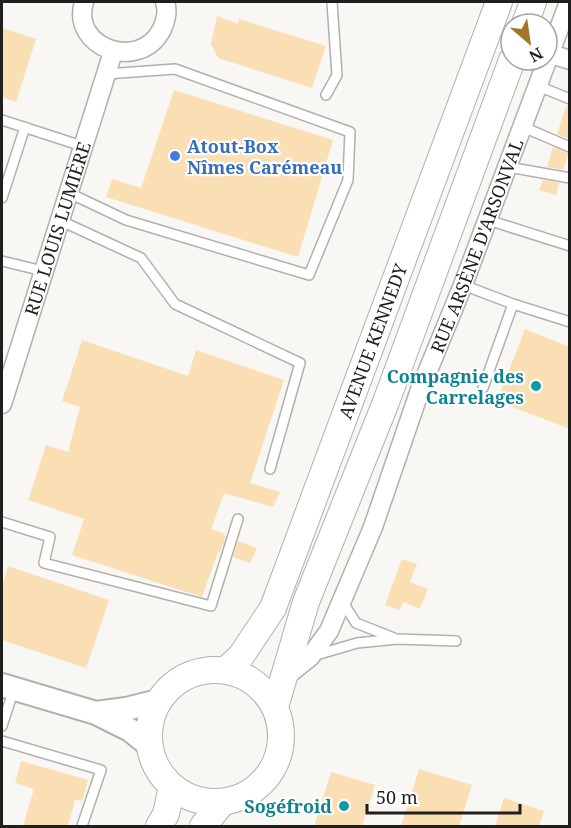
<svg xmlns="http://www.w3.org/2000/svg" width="571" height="828" font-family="'Noto Serif',serif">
<rect width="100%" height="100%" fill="#f9f7f4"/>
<!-- building -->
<path fill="#fadfb4" d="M217,16l21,8 1,-5 87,27 -14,42 -94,-30 -7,-14z
M2,28l34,11 -20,63 -14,-5z
M174,90l159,50 -35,117 -192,-60 6,-18 29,9z
M566,106l4,1v32l-13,-5z
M553,147l16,6 -6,17 -16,-3z
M543,180l16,3 -3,12 -17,-5z
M525,329l45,18v82l-73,-28z
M82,340l106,36 8,-26 88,30 -34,103 30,9 -7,15 -49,-14 -13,36 13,4 -1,2 3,1 -6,17 -2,-1 -16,45 -130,-42 12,-36 -56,-19 18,-55 22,7 12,-45 -18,-6z
M238,541l19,7 -7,15 -17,-6z
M402,559l15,5 -7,18 18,7 -8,20 -17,-7 -3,8 -15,-5z
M8,566l101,34 -23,68 -84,-28v-53z
M21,761l67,19 -6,21 -7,-1 -7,26h-45l11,-37 -19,-6z
M419,769l53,16 -13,41h-58z
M331,772l44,13 -13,41h-48z
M504,798l40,13 -5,15h-44z"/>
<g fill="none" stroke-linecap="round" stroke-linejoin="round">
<!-- service casing -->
<g stroke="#b2b0ad" stroke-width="12">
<path id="service" d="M538,86l32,13
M326,95l11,-20 -5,-73
M2,120l80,26
M523,127l47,20
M508,167l62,11
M67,192l59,28 183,55 39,-95 2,-48 -175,-63 -69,5
M2,198l23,-71
M59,220l82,38 34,46 125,59 -30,106
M488,220l82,26
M2,261l41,10
M463,285l50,19 57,18
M483,388l30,-84
M2,522l48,15 -6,26 167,43 27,-87
M342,601l14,22 38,15
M313,656l44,-13 40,-4 59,2
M2,726l12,-37
M2,741l99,29 -19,56"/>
</g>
<!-- minor casing -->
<g stroke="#b2b0ad" stroke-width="21">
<g id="minor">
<path d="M84,2c-14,46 56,71 78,27 4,-8 6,-19 3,-27"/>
<path d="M551,54l19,6"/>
<path id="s1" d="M2,404l111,-352"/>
<path id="s2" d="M285,677l25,-20 19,-26 44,-104 47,-137 43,-105 106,-283"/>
</g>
</g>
<!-- tertiary casing -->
<g stroke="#b2b0ad" stroke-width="26">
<path id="tertiary" d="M2,685l94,28 34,17 19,15
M96,713l30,-4 32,-8"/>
</g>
<!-- secondary casing -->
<g stroke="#b2b0ad" stroke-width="28">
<g id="secondary">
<path d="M525,24l8,-22"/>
<circle cx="215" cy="736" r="66"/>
<path id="s3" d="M226,670l15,-14 32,-48 226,-606"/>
<path d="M275,707l31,-105 80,-200 126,-342"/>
<path d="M159,826l7,-12 6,-27"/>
<path d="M203,826l19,-23"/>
</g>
</g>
<!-- service -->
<use href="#service" stroke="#fff" stroke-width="9"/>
<!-- minor -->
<use href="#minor" stroke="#fff" stroke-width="18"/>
<!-- tertiary -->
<use href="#tertiary" stroke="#fff" stroke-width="22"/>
<!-- secondary -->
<use href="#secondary" stroke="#fff" stroke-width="26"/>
</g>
<!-- markers -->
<circle fill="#3f7fe0" stroke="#fff" stroke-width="2" cx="175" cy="156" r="6"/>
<g fill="#0f9aa8" stroke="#fff" stroke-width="2">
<circle cx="536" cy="386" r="6"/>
<circle cx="344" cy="806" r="6"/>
</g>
<g text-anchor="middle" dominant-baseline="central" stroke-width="4.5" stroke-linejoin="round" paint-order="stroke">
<!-- shop labels -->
<g font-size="18" font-weight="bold" fill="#366cbe" stroke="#fff" text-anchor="start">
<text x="187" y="146">Atout-Box<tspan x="187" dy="21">Nîmes Carémeau</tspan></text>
</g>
<!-- street labels -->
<g font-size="18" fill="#1f1f1e" stroke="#fff">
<text stroke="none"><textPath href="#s1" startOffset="184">RUE LOUIS LUMIÈRE</textPath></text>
<text stroke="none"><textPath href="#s2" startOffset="477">RUE ARSÈNE D'ARSONVAL</textPath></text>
<text stroke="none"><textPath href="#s3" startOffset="363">AVENUE KENNEDY</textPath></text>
</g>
<!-- culture labels -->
<g font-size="18" font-weight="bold" fill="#0d838f" stroke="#fff" text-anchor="end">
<text x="524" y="376">Compagnie des<tspan x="524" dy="21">Carrelages</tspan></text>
<text x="332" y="806">Sogéfroid</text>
</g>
</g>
<!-- border -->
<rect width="571" height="828" fill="none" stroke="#1f1f1e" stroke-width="6"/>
<!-- north arrow -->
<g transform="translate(529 42) rotate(151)"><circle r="28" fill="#ffffff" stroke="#a5a5a5" stroke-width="1.5"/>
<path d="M0-4.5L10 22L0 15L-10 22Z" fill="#a47529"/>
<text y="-9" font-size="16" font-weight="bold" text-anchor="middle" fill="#1f1f1e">N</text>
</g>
<!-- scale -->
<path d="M367 804v9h153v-9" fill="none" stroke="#1f1f1e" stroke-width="3"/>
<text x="376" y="804" font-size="18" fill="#1f1f1e" stroke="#ffffff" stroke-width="4.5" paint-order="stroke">50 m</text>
</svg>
